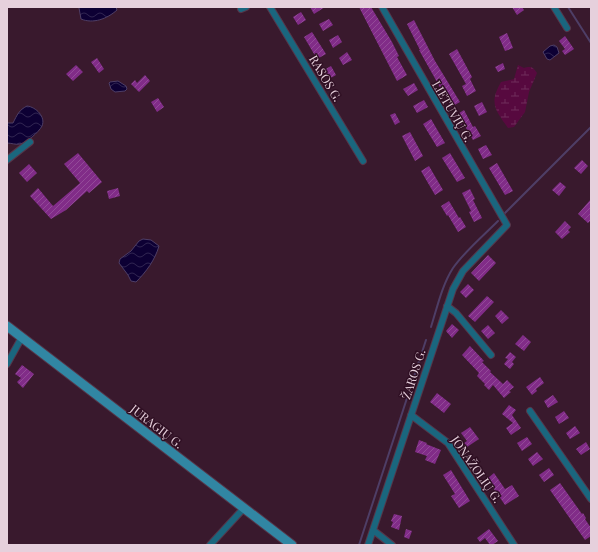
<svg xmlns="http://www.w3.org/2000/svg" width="598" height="552" font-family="'Playfair Display',serif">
<defs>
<pattern id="wetland-marsh" width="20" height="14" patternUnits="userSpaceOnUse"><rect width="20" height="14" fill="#57093f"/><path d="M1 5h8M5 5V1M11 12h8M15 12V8" fill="none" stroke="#6f2c5a"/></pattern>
<pattern id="water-waves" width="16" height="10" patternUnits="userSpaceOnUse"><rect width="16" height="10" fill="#0d0034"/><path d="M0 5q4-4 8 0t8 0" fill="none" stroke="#302451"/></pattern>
<pattern id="building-hatch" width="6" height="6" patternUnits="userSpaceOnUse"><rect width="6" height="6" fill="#812c88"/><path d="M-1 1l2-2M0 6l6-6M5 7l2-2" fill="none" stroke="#934a98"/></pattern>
</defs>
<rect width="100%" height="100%" fill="#39192d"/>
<!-- wetland -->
<path fill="url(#wetland-marsh)" d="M518,65l6,3c7,-2 9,-1 13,5l-8,19 -4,20 -11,15 -6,1c-13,-18 -19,-25 -7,-46l13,-3z"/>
<!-- water -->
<path fill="url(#water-waves)" stroke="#4e3e66" d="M80,7h36l1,3c-10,9 -24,14 -36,9l-2,-11z
M554,45l3,2 2,6 -9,7 -3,-1 -4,-7 7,-6z
M118,81l8,5 1,3 -2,2 -10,1 -4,-3 -2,-6 1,-1z
M27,106c9,1 19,11 15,20 -3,6 -16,17 -22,18 -4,1 -9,-1 -13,-1v-20h6c4,-8 6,-13 14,-17z
M143,239l8,1 8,6c-4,14 -13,26 -23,36l-5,-1 -3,-6 -9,-12 1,-4 11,-8 8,-10z"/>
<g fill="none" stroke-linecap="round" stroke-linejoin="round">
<!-- stream -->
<path stroke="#4e3e66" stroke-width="2" d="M568,7l23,36
M505,213l86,-86
M431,327c6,-19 11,-42 22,-59 12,-17 30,-32 45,-47
M359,545l67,-205"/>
</g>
<!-- building -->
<path fill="url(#building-hatch)" d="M310,7h15l-11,7z
M359,7h12l21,35 7,14 -2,1 10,18 -10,6z
M512,7h10l2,3 -7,5z
M301,12l5,8 -8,5 -5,-8z
M329,19l4,6 -10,6 -4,-7z
M414,20l21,41 25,41 -9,5 -32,-57h1l-13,-26z
M312,32l14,22 -9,5 -13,-22z
M507,33l6,15 -8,3 -6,-14z
M338,35l4,7 -9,6 -4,-8z
M565,36l9,13 -9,6 -3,-4 3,-2 -6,-8z
M457,49l15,28 -2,2 6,12 -9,5 -5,-10 4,-2 -17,-30z
M347,52l5,8 -9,5 -4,-7z
M97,58l7,11 -5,4 -8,-11z
M503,63l2,6 -7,3 -3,-5z
M76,65l7,7 -10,9 -7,-7z
M331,66l5,9 -7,4 -5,-9z
M145,75l5,6 -11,11 -8,-8 4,-4 2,3z
M414,83l4,7 -10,6 -5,-7z
M158,98l6,9 -7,5 -6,-10z
M424,100l4,7 -11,6 -4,-7z
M482,102l5,10 -8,4 -5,-10z
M464,110l9,17 2,-1 6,10 -8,4 -10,-17 -2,2 -5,-10z
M395,113l5,9 -5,3 -5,-10z
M431,119l14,24 -8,4 -14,-23z
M410,132l13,24 -8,5 -13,-25z
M486,145l6,10 -9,4 -5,-10z
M78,153l24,29 -13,11 -2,-2 -21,19 -15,9 -21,-23 8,-8 15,18 27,-23 -16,-19z
M450,153l15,25 -8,4 -15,-24z
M582,160l6,6 -7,8 -7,-6z
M497,163l16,28 -8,4 -16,-27z
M29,164l8,9 -10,9 -8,-9z
M429,166l14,24 -8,5 -14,-24z
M560,182l6,5 -7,9 -7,-6z
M118,188l2,8 -11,3 -2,-8z
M470,189l5,10 -2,1 9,18 -8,4 -5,-10 2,-1 -9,-18z
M591,199v21l-3,3 -10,-9z
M449,201l10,17 1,-1 6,10 -8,5 -10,-17 -1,1 -6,-10z
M565,221l6,6 -3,3 2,2 -8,7 -7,-7z
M488,255l8,8 -17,18 -8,-8z
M468,284l6,6 -8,8 -6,-6z
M487,296l7,6 -19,20 -7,-6z
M501,310l8,8 -7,6 -7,-8z
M452,324l7,6 -7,8 -6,-7z
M488,325l7,8 -7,6 -7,-8z
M523,335l8,7 -7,9 -9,-7z
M470,346l14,15 -2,1 9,9 -1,1 13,12 4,-4 7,7 -5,4 2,1 -7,6 -11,-13 -4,5 -5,-5 1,-1 -8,-8 2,-3 -17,-18z
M510,352l6,5 -4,5 2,2 -4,5 -6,-5 4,-5 -3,-1z
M22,365l12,9 -11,14 -6,-6 4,-4 -6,-4z
M540,377l4,6 -8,6 1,2 -5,4 -6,-8z
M437,393l14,11 -7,9 -14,-11z
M553,395l5,7 -10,6 -4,-7z
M509,405l7,5 -4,5 9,13 -10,7 -5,-7 7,-5 -11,-9z
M564,411l5,7 -10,6 -4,-7z
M575,426l5,7 -10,6 -4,-6z
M470,427l9,12 -12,8 -3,-4 3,-2 -6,-8z
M527,437l5,7 -10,7 -5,-8z
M419,440l8,3 -1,1 15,6 -6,14 -10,-4 2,-4 -12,-4z
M586,442l4,7 -9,6 -5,-6z
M537,452l6,7 -10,7 -5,-7z
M549,468l5,7 -10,7 -5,-7z
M451,470l19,31 -11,7 -8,-12 4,-2 -12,-19z
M494,473l11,16 7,-4 7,11 -14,9 -18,-26z
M560,483l22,31 1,-1 3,5 -1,1 6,9v8l-6,4 -35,-50z
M394,514l8,2 -3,14 -8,-3 2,-5 -2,-1z
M406,529l6,2 -3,8 -5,-2z
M489,529l9,12 -6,4h-2l-5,-7 -5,4 -3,-4z"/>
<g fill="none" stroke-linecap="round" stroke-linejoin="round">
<!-- street casing -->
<g stroke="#553649" stroke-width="8">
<path id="street" d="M270,7l93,154
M554,7l13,21
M241,9l5,-2
M7,160l23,-18
M447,306l9,7 35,42
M7,364l15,-27
M530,411l61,88
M411,415l37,28 66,102
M373,530l19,15
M210,545l34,-37
M368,545l85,-256 10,-18 44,-46 -125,-218"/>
</g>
<!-- secondary casing -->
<g stroke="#553649" stroke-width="11">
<path id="secondary" d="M7,326l285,219"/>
</g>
<!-- street -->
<use href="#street" stroke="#1a667e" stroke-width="6"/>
<!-- secondary -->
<use href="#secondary" stroke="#3186a3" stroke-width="9"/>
</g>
<g text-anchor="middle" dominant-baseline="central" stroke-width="3" stroke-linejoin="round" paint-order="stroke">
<!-- street labels -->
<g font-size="12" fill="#e6d0dc" stroke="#2f0f23">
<text transform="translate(326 78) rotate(59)">RASOS G.</text>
<text transform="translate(453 111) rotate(60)">LIETUVIŲ G.</text>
<text transform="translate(413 374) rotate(-72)">ŽAROS G.</text>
<text transform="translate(157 426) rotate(38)">JURAGIŲ G.</text>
<text transform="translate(477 469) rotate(55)">JONAŽOLIŲ G.</text>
</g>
</g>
<!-- border -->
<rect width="598" height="552" fill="none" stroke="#e6d0dc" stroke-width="16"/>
</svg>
